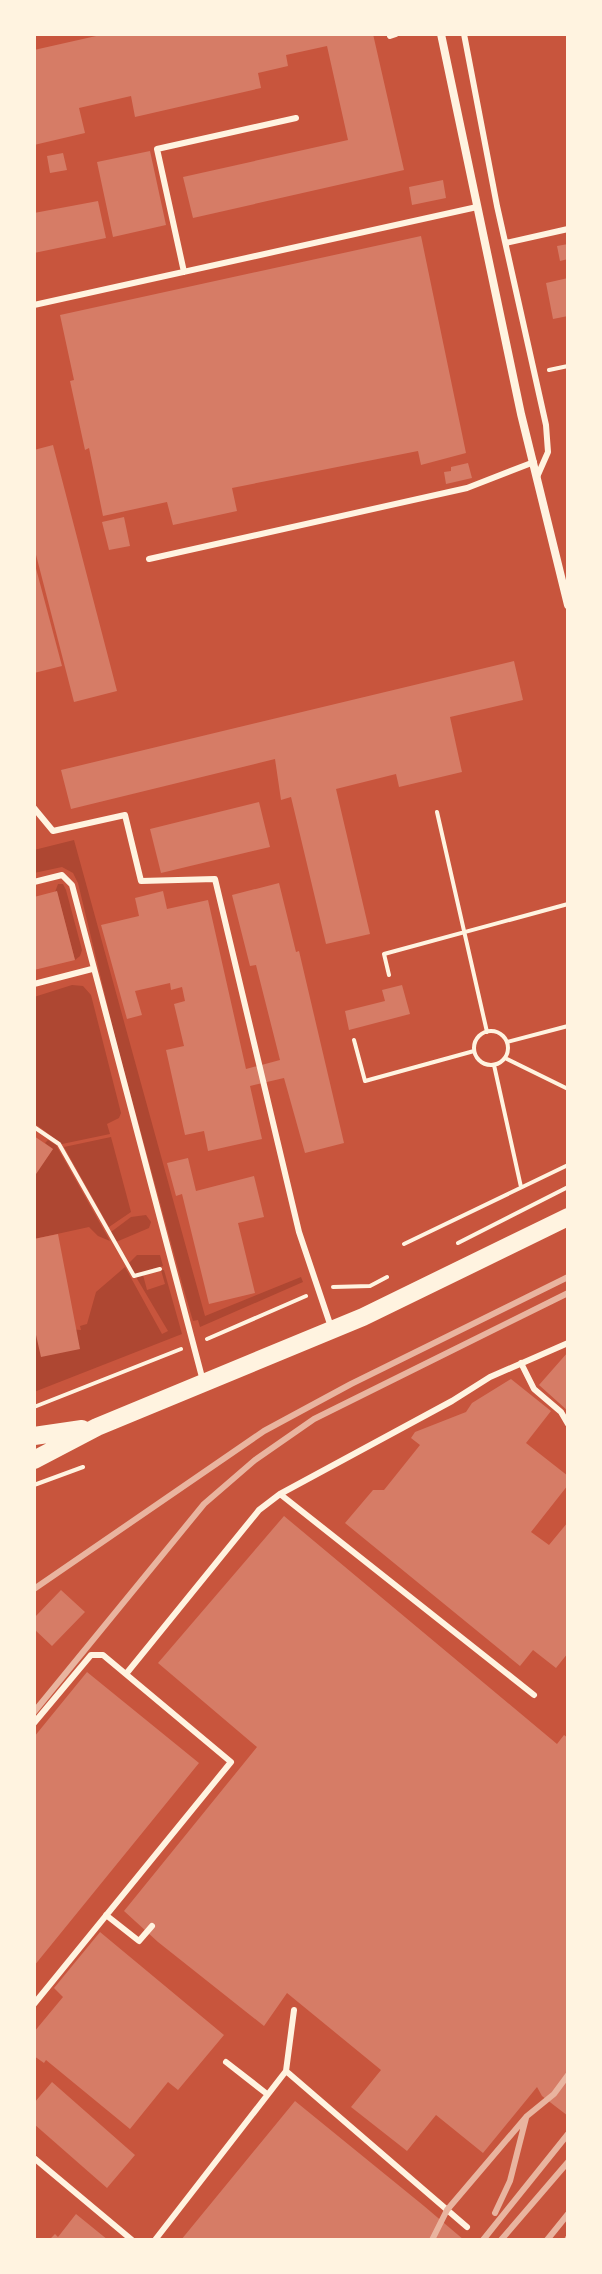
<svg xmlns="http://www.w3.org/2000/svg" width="602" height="2274" font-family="Poppins,sans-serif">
<rect width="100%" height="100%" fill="#c8553d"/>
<!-- green -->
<path fill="#ae4732" d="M74,840l131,476 96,-39 2,5 -103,45 -2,-7 -5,1 -10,-34 -67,-246 -38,-158 -5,-10 -11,-6 -28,6v-23z
M58,884h5l3,6 16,60 -2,6 -5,4 -18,-68h-2z
M72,985l11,1 8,9 30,118 -2,5 -12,6 3,10 -48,10 -28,-21v-126z
M111,1137l20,75 -22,15 -45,-80z
M48,1140l8,5 54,96 -12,-5 -9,-9 -55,12v-63l19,-27 -8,-6z
M146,1215l5,7 -2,6 -33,14 -5,-10 20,-15z
M137,1255h23l3,11 -28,8 -6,-11z
M125,1267l37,67 6,-3 -32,-54 7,-2 4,15 18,-6 -4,-14h3l18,64 -148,58v-66l47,4 -1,-4 7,-2 9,-32z"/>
<!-- building -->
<path fill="#d67c66" d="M105,34h268l31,136 -211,48 -10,-41 165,-37 -21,-94 -41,9 2,11 -30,7 3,15 -126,29 -4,-21 -52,12 6,25 -51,12v-95z
M150,151l16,74 -53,12 -16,-75z
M63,153l4,17 -17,3 -3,-17z
M443,180l3,18 -34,7 -3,-18z
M98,201l8,37 -72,15v-40z
M421,236l45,217 -45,12 -3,-14 -186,37 5,23 -64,14 -6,-23 -64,14 -14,-68 -4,2 -15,-69 4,-1 -14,-65z
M568,244v15l-8,2 -3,-15z
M568,278v38l-15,3 -7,-36z
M53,445l64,246 -43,11 -40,-155v-97z
M468,463l4,15 -26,6 -2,-12 7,-1v-4z
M124,517l6,29 -21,4 -7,-28z
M34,561l28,105 -28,7z
M514,661l9,39 -73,17 12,55 -63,15 -3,-13 -60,15 34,145 -44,10 -35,-147 -10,3 -6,-41 -204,50 -10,-39z
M259,802l11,45 -109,26 -11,-44z
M279,883l17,69 3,-1 45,192 -39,10 -21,-75 -34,8 12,53 -54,12 -4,-20 -19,4 -19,-85 18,-4 -10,-42 11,-3 -3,-14 -11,3 -1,-7 -35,8 7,24 -15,4 -26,-94 38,-9 -4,-18 28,-7 4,18 41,-9 38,169 34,-9 -24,-95 -6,1 -18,-71z
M57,891l18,69 -41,10v-73z
M402,985l8,29 -61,16 -4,-19 40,-10 -3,-11z
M34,1136l19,13 -19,28z
M188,1158l8,33 58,-15 10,41 -26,6 17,70 -46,11 -27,-110 -6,2 -9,-33z
M58,1234l22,115 -39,8 -7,-31v-87z
M568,1352v59l-29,-26z
M511,1379l40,32 -25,32 42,33v9l-37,47 18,13 19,-23v131l-12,15 -23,-18 -13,16 -175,-143 28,-33h11l36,-45 -9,-7 4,-6 51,-20 6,-9z
M284,1516l273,228 7,-9 4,3v378l-26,-20 -5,-9 -54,66 -47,-38 -29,36 -56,-44 30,-37 -94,-77 -23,33 -106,-84 -34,-31 133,-164 -99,-84z
M61,1590l24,22 -33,34 -18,-17v-11z
M87,1672l112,91 -165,203v-229z
M100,1932l124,103 -46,55 -10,-8 -38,47 -84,-69 -2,3 -10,-7v-24l29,-35 -9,-9z
M52,2082l83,73 -28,33 -73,-64v-21z
M295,2101l129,105 40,34h-283z
M76,2214l32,26h-59l6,-6 3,3z"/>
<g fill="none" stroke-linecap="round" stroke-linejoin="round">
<!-- path -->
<path stroke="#fff3e0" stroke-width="4" d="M549,370l19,-4
M437,812l50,220
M389,975l-5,-21 184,-50
M474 1048a17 17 0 1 1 34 0a17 17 0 1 1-34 0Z
M354,1040l11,41 109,-30
M507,1042l61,-16
M505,1058l63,31
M494,1065l27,122
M34,1127l25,17 75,132 26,-7
M458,1243l110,-56
M404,1244l164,-79
M333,1287l37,-1 17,-9
M207,1339l99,-43
M34,1407l147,-58
M34,1485l49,-18"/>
<!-- service -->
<path stroke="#fff3e0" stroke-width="6" d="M464,34l33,172 49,219 2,27 -11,25
M390,36l6,-2
M506,243l62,-14
M184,272l-27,-123 139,-31
M34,305l443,-98
M149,559l318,-71 67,-26
M34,808l19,23 72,-16 16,66 74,-2 84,353 32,95
M34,882l28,-7 10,10 131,496
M34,984l58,-15
M521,1363l13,26 27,23 7,12
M280,1494l254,201
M126,1674l133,-164 21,-16 172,-93 38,-24 78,-34
M34,1723l57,-68h12l128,107 -197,242
M106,1915l33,26 13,-15
M226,2062l41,32
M286,2071l8,-61
M34,2158l98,82
M155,2240l131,-169 181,156"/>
<!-- minor -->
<path stroke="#fff3e0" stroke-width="8" d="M441,34l80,380 47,191"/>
<!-- primary -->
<path stroke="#fff3e0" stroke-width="18" d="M34,1436l48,-7
M34,1460l63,-33 266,-110 205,-100"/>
<!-- rail -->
<path stroke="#e9b49f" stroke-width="6" d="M34,1589l230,-158 87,-47 217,-107
M34,1712l170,-208 51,-44 59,-41 254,-126
M495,2213l15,-32 16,-63
M432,2240l15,-30 80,-94 27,-22 14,-19
M483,2240l85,-106
M501,2240l67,-78
M547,2240l21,-26
M567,2240l1,-2"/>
</g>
<!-- border -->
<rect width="602" height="2274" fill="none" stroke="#fff3e0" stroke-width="72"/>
</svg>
